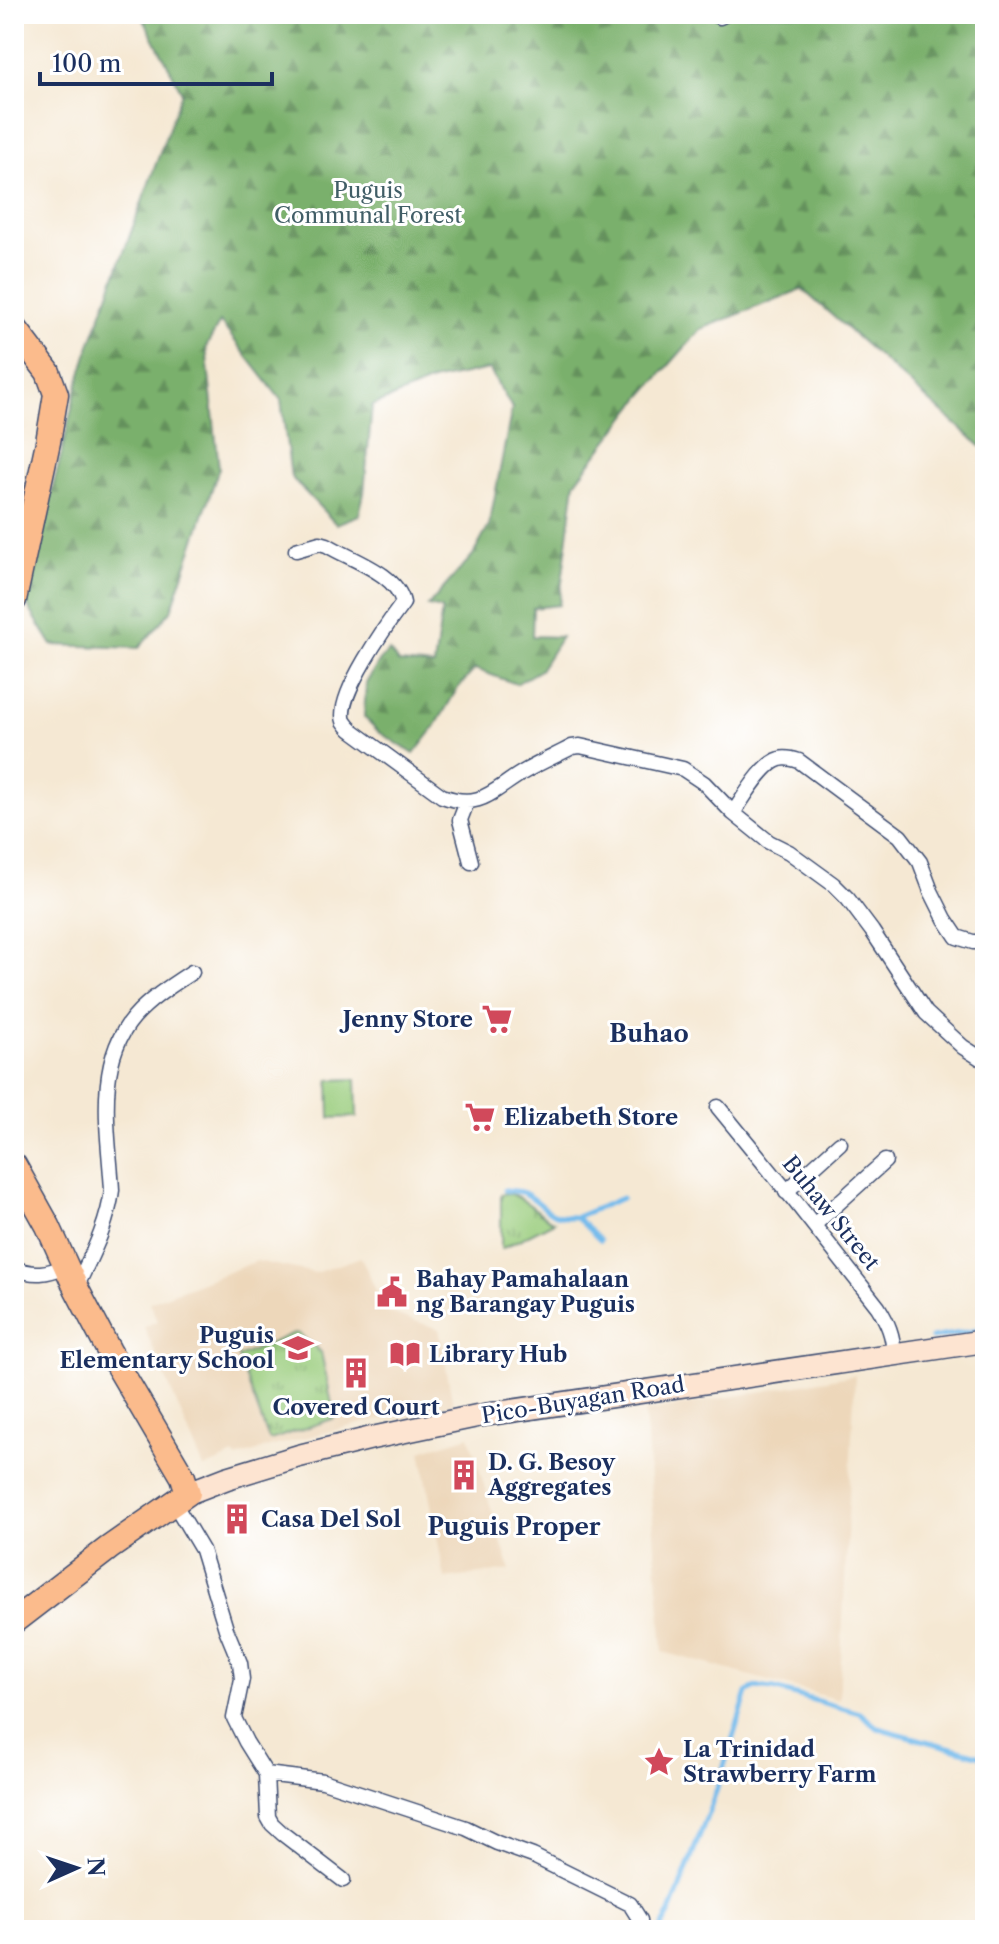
<svg xmlns="http://www.w3.org/2000/svg" width="999" height="1944" font-family="'Libre Caslon Text',serif">
<defs>
<pattern id="grass-tufts" width="24" height="20" patternUnits="userSpaceOnUse" patternTransform="scale(2)"><rect width="24" height="20" fill="#99cc7c"/><path d="M3 7l-1-3M5 7V3M7 7l1-3M15 17l-1-3M17 17v-4M19 17l1-3" fill="none" stroke="#7ca669"/></pattern>
<pattern id="forest-firs" width="22" height="20" patternUnits="userSpaceOnUse" patternTransform="scale(2)"><rect width="22" height="20" fill="#7ab06c"/><path d="M5 1l3.5 6h-7zM16 11l3.5 6h-7z" fill="#63905c"/></pattern>
</defs>
<rect width="100%" height="100%" fill="#fff"/>
<filter id="ink" filterUnits="userSpaceOnUse"><feTurbulence type="fractalNoise" baseFrequency=".0125" numOctaves="2"/><feDisplacementMap in="SourceGraphic" scale="16" xChannelSelector="R" yChannelSelector="G"/><feConvolveMatrix kernelMatrix="1 2 1 2 8 2 1 2 1" color-interpolation-filters="sRGB"/></filter>
<filter id="wash" filterUnits="userSpaceOnUse"><feTurbulence type="fractalNoise" baseFrequency=".006" numOctaves="4" result="noise"/><feDisplacementMap in="SourceGraphic" scale="32" xChannelSelector="R" yChannelSelector="G"/><feGaussianBlur stdDeviation="1.8" result="paint"/><feColorMatrix in="noise" values="0 0 0 0 0 0 0 0 0 0 0 0 0 0 0 0 0 1.4 0 .05"/><feComposite in="paint" operator="in"/></filter>
<g filter="url(#wash)">
<rect width="100%" height="100%" fill="#f5e8d3"/>
<!-- built -->
<path fill="#edd7ba" d="M361,1257l24,54 54,18 14,75 -90,19 -94,24 -33,11 -2,-3 -30,13 -60,-141 13,-6 -7,-19 107,-41 58,12z
M855,1375l-16,325 -176,-48 -18,-240z
M469,1436l41,134 -65,9 -24,-128z"/>
<!-- grass -->
<path fill="url(#grass-tufts)" stroke="#5a7e6d" stroke-width="2" d="M509,1193c19,7 28,20 45,29l-53,27v-55z
M294,1333l5,1 22,18 14,66 -65,22 -2,-3 -30,-80z"/>
<!-- forest -->
<path fill="url(#forest-firs)" stroke="#4a7065" stroke-width="2" d="M141,14h844v436l-183,-161 -101,40 -59,67 -67,87 -16,122 -26,3 -1,28 29,1 -21,33 -24,14 -41,-15 -18,20 -22,38 -21,27 -35,-22 -15,-15 2,-34 15,-24 8,-8 10,12 35,3 8,-57 -14,-3 45,-51 16,-29 23,-118 -23,-39 -57,12 -60,25 -8,87 -5,22 -23,9 -45,-47 -10,-77 -61,-78 -14,25 13,121 -48,143 -32,37 -87,-3 -28,-45 37,-144 14,-62 15,-49 92,-253z"/>
<!-- garden -->
<path fill="#99cc7c" stroke="#5a7e6d" stroke-width="2" d="M356,1079l1,38 -27,1 -1,-38z"/>
<g fill="none" stroke-linecap="round" stroke-linejoin="round">
<!-- stream -->
<path stroke="#74bbec" stroke-width="5" d="M505,1190c6,1 14,1 19,3 24,12 19,25 52,24l24,23
M576,1217l46,-19
M931,1338l54,-9
M660,1930l10,-17 45,-118 32,-102 7,-6 20,2 86,24 18,15 107,29"/>
</g>
</g>
<g filter="url(#ink)">
<g fill="none" stroke-linecap="round" stroke-linejoin="round">
<!-- minor casing -->
<g stroke="#3c4b70" stroke-width="17">
<path id="minor" d="M712,14l8,3 6,-3
M296,550l24,-7 7,2c24,15 70,28 76,58 -15,20 -68,94 -59,118 2,3 6,8 9,10l89,65c41,15 52,-8 85,-26 14,-8 30,-15 45,-23l8,-1 103,23 21,14 29,30c10,-14 30,-50 47,-54 6,-2 13,0 19,2l101,75 20,26 11,29 14,28 12,18 16,5h12
M467,802l-7,18 11,42
M733,813l36,29 20,10 44,32 15,15 24,32 54,82 37,34 22,14
M718,1107l76,93 84,107c10,16 15,28 16,47
M786,1192l54,-49
M814,1225l71,-64
M14,1268c20,8 33,6 52,-2
M76,1288c15,-32 32,-63 36,-98 -3,-55 -18,-127 22,-173 16,-18 38,-32 58,-45
M174,1503l28,47 24,79 14,34 2,16 -8,39 12,24 20,32 2,43 4,7 11,10 60,46
M266,1774l57,7 143,47 31,15 36,13 97,48 10,16 1,10"/>
</g>
<!-- secondary casing -->
<g stroke="#3c4b70" stroke-width="25">
<path id="secondary" d="M188,1493l39,-15 72,-22 73,-18 105,-22 508,-75"/>
</g>
<!-- primary casing -->
<g stroke="#3c4b70" stroke-width="27">
<path id="primary" d="M14,327l34,45 8,22 -8,48 -34,158
M14,1165l34,61 28,62 33,63 74,126 5,16 -79,55 -95,73"/>
</g>
<!-- minor -->
<use href="#minor" stroke="#fff" stroke-width="14"/>
<!-- secondary -->
<use href="#secondary" stroke="#fde4d1" stroke-width="22"/>
<!-- primary -->
<use href="#primary" stroke="#fbbb8c" stroke-width="24"/>
</g>
</g>
<!-- icons -->
<defs>
<g id="supermarket-bare" transform="scale(2.4)"><path d="M-6-5.5h2.5l.6 2H6L4.5 2H-2.5L-4.4-4H-6ZM-1.5 3.2a1.3 1.3 0 1 0 .1 0ZM3 3.2a1.3 1.3 0 1 0 .1 0Z" fill="#d1495b" stroke="#fff" stroke-width="2.5" paint-order="stroke"/></g>
<g id="civic-bare" transform="scale(2.4)"><path d="M-.6-6.5H3V-4.5H.6V-3L4-1V1h2V6H-6V1h2V-1L-.6-3ZM-1.2 2.5V6h2.4V2.5Z" fill="#d1495b" stroke="#fff" stroke-width="2.5" paint-order="stroke"/></g>
<g id="school-bare" transform="scale(2.4)"><path d="M0-5L7-2L0 1L-7-2ZM-4 1L0 2.5L4 1V4Q0 6-4 4Z" fill="#d1495b" stroke="#fff" stroke-width="2.5" paint-order="stroke"/></g>
<g id="library-bare" transform="scale(2.4)"><path d="M-6-4Q-3-5.5-.7-3.5V5Q-3 3-6 4ZM6-4Q3-5.5 .7-3.5V5Q3 3 6 4Z" fill="#d1495b" stroke="#fff" stroke-width="2.5" paint-order="stroke"/></g>
<g id="building-bare" transform="scale(2.4)"><path d="M-4-6H4V6H1V3H-1V6H-4ZM-2.5-4.3h1.7v1.8h-1.7ZM.8-4.3h1.7v1.8H.8ZM-2.5-1h1.7V.8h-1.7ZM.8-1h1.7V.8H.8Z" fill="#d1495b" stroke="#fff" stroke-width="2.5" paint-order="stroke"/></g>
<g id="sight-bare" transform="scale(2.4)"><path d="M0-6L1.8-2.2L6-1.7L2.9 1.2L3.7 5.4L0 3.3L-3.7 5.4L-2.9 1.2L-6-1.7L-1.8-2.2Z" fill="#d1495b" stroke="#fff" stroke-width="2.5" paint-order="stroke"/></g>
</defs>
<g fill-rule="evenodd">
<use href="#supermarket-bare" x="497" y="1019"/>
<use href="#supermarket-bare" x="480" y="1117"/>
<use href="#civic-bare" x="392" y="1292"/>
<use href="#school-bare" x="298" y="1348"/>
<use href="#library-bare" x="405" y="1354"/>
<use href="#building-bare" x="356" y="1373"/>
<use href="#building-bare" x="464" y="1475"/>
<use href="#building-bare" x="237" y="1519"/>
<use href="#sight-bare" x="659" y="1762"/>
</g>
<g text-anchor="middle" dominant-baseline="central" stroke-width="6" stroke-linejoin="round" paint-order="stroke">
<!-- park labels -->
<g font-size="22" fill="#415e67" stroke="#fff">
<text x="368" y="190">Puguis<tspan x="368" dy="25">Communal Forest</tspan></text>
</g>
<!-- poi labels -->
<g font-size="22" font-weight="bold" fill="#1b2f5e" stroke="#fff" text-anchor="start">
<text x="473" y="1019" text-anchor="end">Jenny Store</text>
<text x="504" y="1117">Elizabeth Store</text>
<text x="416" y="1279">Bahay Pamahalaan<tspan x="416" dy="25">ng Barangay Puguis</tspan></text>
<text x="274" y="1335" text-anchor="end">Puguis<tspan x="274" dy="25">Elementary School</tspan></text>
<text x="429" y="1354">Library Hub</text>
<text x="356" y="1407" text-anchor="middle">Covered Court</text>
<text x="488" y="1462">D. G. Besoy<tspan x="488" dy="25">Aggregates</tspan></text>
<text x="261" y="1519">Casa Del Sol</text>
<text x="683" y="1749">La Trinidad<tspan x="683" dy="25">Strawberry Farm</tspan></text>
</g>
<!-- street labels -->
<g font-size="22" fill="#1b2f5e" stroke="#fff">
<text transform="translate(831 1213) rotate(51)">Buhaw Street</text>
<text transform="translate(583 1400) rotate(-9)">Pico-Buyagan Road</text>
</g>
<!-- neighbourhood labels -->
<g font-size="24" font-weight="bold" fill="#1b2f5e" stroke="#fff">
<text x="649" y="1033">Buhao</text>
<text x="514" y="1526">Puguis Proper</text>
</g>
</g>
<!-- margin -->
<rect width="999" height="1944" fill="none" stroke="#fff" stroke-width="48"/>
<!-- north arrow -->
<g transform="translate(76 1868) rotate(87)" stroke="#ffffff" stroke-width="6" paint-order="stroke">
<path d="M0-6L14 30L0 20L-14 30Z" fill="#1b2f5e"/>
<text y="-12" font-size="22" font-weight="bold" text-anchor="middle" fill="#1b2f5e">N</text>
</g>
<!-- scale -->
<path d="M40 72v12h232v-12" fill="none" stroke="#1b2f5e" stroke-width="4"/>
<text x="52" y="72" font-size="24" fill="#1b2f5e" stroke="#ffffff" stroke-width="6" paint-order="stroke">100 m</text>
</svg>
